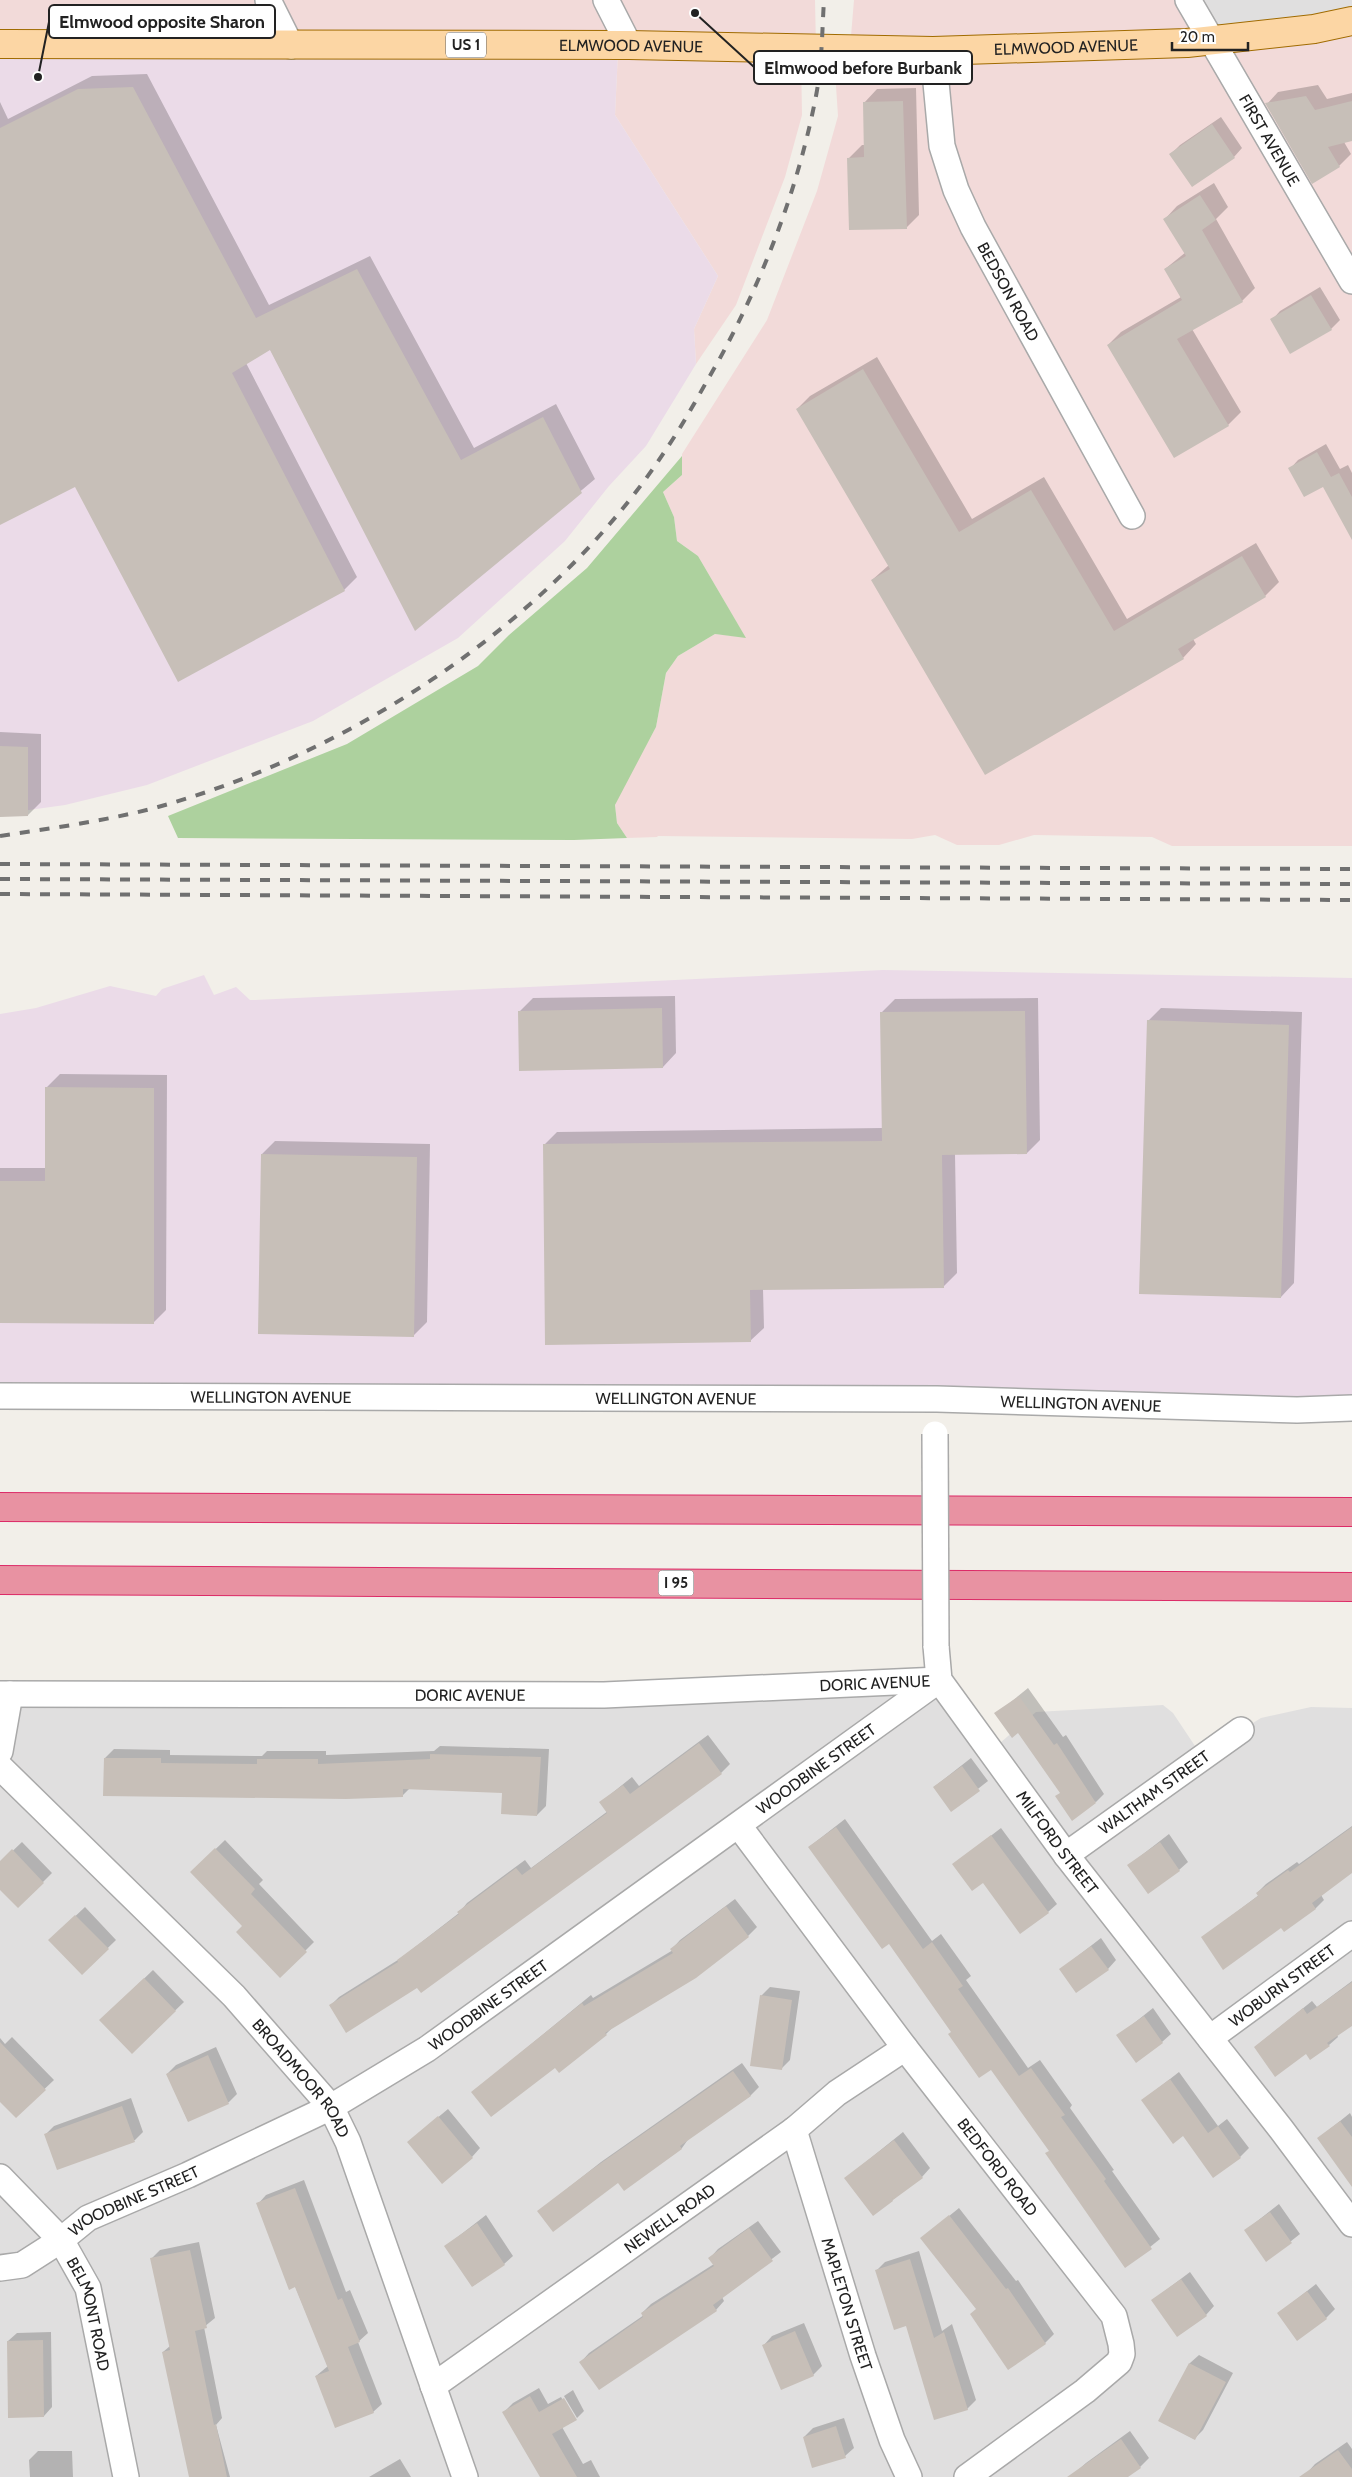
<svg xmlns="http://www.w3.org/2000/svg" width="1352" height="2477" font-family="Cabin,sans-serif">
<rect width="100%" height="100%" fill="#f2efe9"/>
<!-- residential -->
<path fill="#e0dfdf" d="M1185,0h167v21l-139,17z
M937,1680l56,69 43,-37 127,-7 10,8 28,42 60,-37 50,-11 41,1v769h-1352v-701l10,-82z"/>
<!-- commercial -->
<path fill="#f2dad9" d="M0,0h815l1,47 -15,9 1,59 -17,62 -49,128 -40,59 -2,-35 24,-53 -103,-161 3,-64 -618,-12z
M854,0h331l20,37 147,-16v825h-180l-20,-9 -118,-2 -35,10h-42l-22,-10 -23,4 -254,-3 -1,1 -30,1 -10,-15 -2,-18 4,-10 37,-68 10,-54 12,-17 37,-22 30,3 -47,-81 -21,-15 -3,-24 -11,-25 19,-17v-21l85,-134 50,-129 21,-75 -4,-60 16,-8z"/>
<!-- industrial -->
<path fill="#ebdbe8" d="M0,39l618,12 -3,64 103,161 -24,53 2,35 -50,82 -37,40 -44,55 -107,97 -145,83 -166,64 -82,20 -65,9z
M883,970l469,8v424l-1352,-7v-381l36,-6 74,-22 46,10 6,-7 42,-14 10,20 22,-8 14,13h5z"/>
<!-- forest -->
<path fill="#add19e" d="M682,456v19l-19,17 11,25 3,24 21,15 48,82 -31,-4 -37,22 -12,17 -10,54 -41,78 2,18 10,15 -53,2 -396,-2 -10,-22 179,-72 131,-78 31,-31 78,-67z"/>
<!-- shadow -->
<path fill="#0003" d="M147,74l122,231 101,-49 104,192 82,-44 39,75 -179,150 -146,-280 -24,14 111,214 -13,13 -269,-105 -75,39v-422l8,17 84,-43z
M1318,85l9,14 25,-6v47l-8,2 7,12 -12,12 -72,-62 11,-12z
M916,88l3,127 -13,13 -57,-70 13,-13h3l-1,-42 13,-14z
M1221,117l21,31 -8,9 -63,-3 9,-9z
M1214,183l14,24 -12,12 39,69 -13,13 -50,28 49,83 -13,13 -120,-80 13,-13 60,-35 -16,-28 21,-17 -21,-33 12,-13z
M1320,287l20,33 -9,9 -59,-9 8,-9z
M877,357l95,162 72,-42 83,142 129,-76 23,39 -14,14 -72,43 3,5 -13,14 -311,-78 17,-15 -92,-156 13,-13z
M1326,444l14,25 8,-4 4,8v59l-29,-47 -33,-16 8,-9z
M0,732l41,2v68l-13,13 -28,1z
M675,996l1,57 -13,14 -144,-55 14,-14z
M1038,998l2,142 -13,13 -72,1 2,119 -13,13 -181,3 1,39 -14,13 -206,-196 13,-13 326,-4 -2,-115 14,-14z
M1161,1008l141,4 -8,271 -13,14 -133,-276z
M60,1074l107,1 -1,235 -13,13 -153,-1v-154h46v-80z
M275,1141l155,3 -3,178 -14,14 -151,-182z
M1028,1688l35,49 3,-2 38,59 -8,8 -35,-10 -43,-60 -22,-18z
M708,1735l22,29 -9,9 -304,213 -87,20 9,-9 62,-39 58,-45 8,-10 58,-43 6,8 77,-57 -7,-9 31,-25 7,9z
M440,1746l109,3 -3,57 -9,9 -33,-23 -94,-4 -7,7 -298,-37 9,-9 56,1v5l92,1 5,-5h59v4l108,-4z
M971,1758l17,23 -37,29 -17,-23z
M845,1819l87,122 9,-7 30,42 -5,4 62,88 12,-8 32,45 -2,3 44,62 -2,1 48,68 -35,28 -75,-117 -59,-82 -39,-37 -63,-89 -80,-95z
M1352,1826v46l-31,23 3,5 -8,8 -34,19 -80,11 57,-43 -2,-2 9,-9 31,-22 2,2z
M1001,1828l56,76 -9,8 -94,-48z
M1169,1834l19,28 -9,8 -50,-5z
M225,1840l38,40 -4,4 55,58 -34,34 -36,-50 -52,-54z
M22,1842l30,31 -34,34 -18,-19v-25z
M735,1899l22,28 -9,9 -133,89 -9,9 -133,58 118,-97 2,3 80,-48 -1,-1 8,-9z
M85,1907l31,33 -34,33 -32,-33z
M1101,1938l15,22 -8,9h-47z
M153,1970l31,32 -52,50 -31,-32z
M1352,1981v43l-15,11 1,2 -9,8 -23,8 -51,-6 57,-46 5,6z
M770,1987l30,4 -10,69 -9,9 -20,-73z
M1153,2008l18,26 -9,8 -44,-6z
M12,2037l42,43 -38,36 -16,-16v-62l5,6z
M216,2047l21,47 -8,8 -41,19 -21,-47 9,-9z
M742,2063l17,24 -9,9 -61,42 -7,10 -58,41 -6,-8 -79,30 62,-49z
M1179,2072l39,54 9,-7 22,29 -9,9 -56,-22 -41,-35z
M131,2098l12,34 -8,8 -77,28 -12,-34 8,-8z
M448,2109l32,39 -8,9 -54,-23z
M1350,2113l2,4v68l-33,-47z
M903,2132l27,36 -8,9 -30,23 -46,-22z
M304,2180l42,112 4,-2 18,43 -10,9 24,62 -9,8 -57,-36 12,-10 -33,-80 -37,-82 8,-9z
M1279,2204l21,30 -33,26 -21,-30z
M959,2208l57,73 2,-1 36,54 -9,9 -37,25 -31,-60 -55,-70z
M486,2215l27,41 -9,8 -31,22 -27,-40z
M758,2221l23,31 -59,45 2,4 -8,9 -135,52 8,-9 55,-38 -2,-2 9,-9 63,-40 -4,-6 8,-9z
M199,2242l16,76 -11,9 18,91 -6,7 14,52h-40l-27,-125 7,-6 -19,-87 9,-9z
M919,2251l23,80 10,-7 24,76 -9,9 -60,-84 -30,-55 8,-8z
M1190,2272l24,34 -8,9 -53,-15z
M1316,2284l19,25 -9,9 -47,-5z
M804,2323l18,43 -9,9 -49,-30 8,-9z
M51,2332l1,75 -8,9 -36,-75 9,-8z
M1199,2355l34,18 -30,57 -9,9 -34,-18 30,-58z
M539,2388l9,16 13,-7 13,22h2l-14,8 21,37 8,-4 9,17h-58l-38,-65 9,-9z
M573,2390l11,21 -7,7 -13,-22z
M844,2418l10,30 -9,8 -41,-19 9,-9z
M1130,2431l19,27 -9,9 -15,10h-44l-4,-6 9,-8z
M1347,2442l5,7v28h-45v-4l8,-9z
M38,2451h34l1,26h-43l-1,-17z
M400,2459l11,18h-42z"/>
<!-- building -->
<path fill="#c7bfb8" d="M133,87l123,231 101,-49 104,191 82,-43 39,76 -167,138 -145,-281 -38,23 113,218 -167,91 -103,-195 -75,38v-397l78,-39z
M1306,96l9,14 37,-9v40l-24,6 12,20 -28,17 -47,-81z
M903,101l4,128 -58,1 -2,-72 17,-1 -1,-55z
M1212,124l23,34 -43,29 -23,-33z
M1200,195l16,25 -14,10 41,72 -66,37 52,87 -55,32 -67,-113 75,-45 -18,-31 22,-13 -23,-37z
M1311,295l21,35 -42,24 -20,-35z
M863,369l96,163 72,-42 83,141 128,-75 24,41 -88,52 6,10 -199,116 -114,-195 19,-11 -94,-160z
M1317,452l14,25 8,-4 13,24v43l-29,-53 -19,10 -16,-29z
M0,746l28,1v69l-28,1z
M662,1008l1,60 -144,3 -1,-60z
M1025,1011l2,143 -85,1 2,133 -194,2 1,52 -206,3 -2,-201 339,-3 -2,-129z
M1147,1020l142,5 -8,273 -142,-4z
M45,1087l109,1v236l-154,-1v-142h45z
M261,1154l156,3 -3,180 -156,-3z
M1019,1696l35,49 3,-2 39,60 -24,18 -17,-25 5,-3 -42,-60 -6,5 -18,-25z
M699,1743l23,31 -301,219 -4,-5 -71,45 -17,-28 69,-43 -1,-2 62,-46 -2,-2 59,-44 6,7 85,-62 -8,-11 24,-17 7,9z
M430,1754l111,3 -4,59 -36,-2 1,-21 -99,-4v8l-57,2 -243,-3 1,-38h57v5l96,1v-5h61v5l112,-5z
M962,1766l18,25 -29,21 -18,-25z
M836,1827l87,122 9,-7 31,44 -5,3 61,87 12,-8 34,47 -4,2 45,62 -2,2 48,68 -27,19 -80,-115 4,-2 -58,-81 -12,8 -31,-44 3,-2 -62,-88 -7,5 -74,-102z
M1352,1827v46l-40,30 4,6 -32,23 -3,-4 -58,42 -22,-33 57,-41 -2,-3 32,-23 2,2z
M991,1835l58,78 -29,21 -37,-51 -11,8 -20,-27z
M1160,1842l20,29 -32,23 -21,-29z
M215,1848l40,41 -4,5 56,58 -27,26 -44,-46 6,-6 -52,-54z
M12,1849l32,34 -26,25 -18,-18v-29z
M726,1906l23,31 -53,41 -91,55 2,2 -48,38 -4,-5 -64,49 -20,-25 111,-89 2,3 89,-53 -3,-4z
M75,1915l34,34 -27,26 -34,-35z
M1091,1946l18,24 -33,23 -17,-24z
M144,1978l32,33 -44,43 -33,-34z
M1352,1982v44l-25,17 3,3 -20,14 -4,-6 -31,23 -21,-30 49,-39 4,6z
M760,1995l32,5 -10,70 -32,-4z
M1144,2016l19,27 -27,20 -20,-28z
M0,2042l46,48 -30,28 -16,-16z
M208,2055l21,49 -41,18 -22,-48z
M733,2071l18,25 -71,50 2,3 -58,42 -6,-8 -65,49 -16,-21 54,-41z
M1170,2079l38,54 10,-7 23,32 -28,20 -30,-42 -10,8 -32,-44z
M122,2106l13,36 -78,28 -13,-36z
M438,2116l35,42 -31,26 -35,-42z
M1340,2121l12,16v50l-35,-49z
M894,2140l29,38 -30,22 -1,-2 1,3 -20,15 -29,-38z
M295,2188l43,112 4,-2 18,44 -12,5 26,66 -39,15 -20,-52 14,-5 -34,-84 -6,3 -33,-87z
M1270,2212l22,31 -26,19 -22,-32z
M949,2215l57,74 2,-1 38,56 -38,26 -38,-56 6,-5 -56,-71z
M477,2223l28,42 -33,22 -28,-41z
M749,2228l24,33 -60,44 4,6 -118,79 -20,-28 64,-45 -2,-4 73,-47 -6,-8z
M190,2250l17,78 -12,3 19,94 2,-1 11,53h-38l-27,-125 8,-2 -20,-92z
M910,2259l24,79 10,-6 24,78 -34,10 -28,-94 -12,4 -19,-60z
M1181,2279l26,37 -30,21 -26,-37z
M1307,2291l20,28 -30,22 -20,-28z
M795,2331l19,45 -33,14 -19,-45z
M43,2340l1,77 -36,1 -1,-77z
M1189,2363l37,19 -31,58 -37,-19z
M530,2396l9,16 25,-14 13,22 -25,14 25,43h-37l-38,-65z
M836,2426l10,32 -34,10 -9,-31z
M1121,2439l20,29 -13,9h-61z
M1338,2450l14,19v8h-53z"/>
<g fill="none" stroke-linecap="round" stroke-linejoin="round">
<!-- street casing -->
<g stroke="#a9a9a9" stroke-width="28">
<g id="street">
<path d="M268,0l23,46"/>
<path d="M606,0l23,45"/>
<path id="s1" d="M1188,0l164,281"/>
<path id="s2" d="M933,51l9,95 14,44 17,37 159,289"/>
<path id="s3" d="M0,1396l937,3 360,11 55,-2"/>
<path id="s4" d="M936,1646l3,34 127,175 215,274 71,95"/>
<path id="s5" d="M0,1694l604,1 335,-15"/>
<path d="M0,1751l10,-57"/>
<path id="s6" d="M0,1767l234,229 97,111 17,35 117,335"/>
<path id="s7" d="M739,1826l166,222 209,268 7,28 1,10 -3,8 -34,29 -118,86"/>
<path id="s8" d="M1066,1855l175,-125"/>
<path id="s9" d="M1210,2038l142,-104"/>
<path id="s10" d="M794,2130l69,226 29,84 17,37"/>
<path id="s11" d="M0,2177l61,63 27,48 38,189"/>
<path id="s12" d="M0,2268l22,-3 39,-25 27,-22 100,-43 143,-68 96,-58 512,-369"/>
<path id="s13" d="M433,2386l361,-256 43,-37 68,-45"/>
</g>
</g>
<!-- primary casing -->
<g stroke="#a06b00" stroke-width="30">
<g id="primary">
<path id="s14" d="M0,44l629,1 304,6 254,-8 127,-14 38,-8"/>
</g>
</g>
<!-- highway casing -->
<g stroke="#dc2a67" stroke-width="30">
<path id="highway" d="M0,1507l1352,5
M0,1580l1352,7"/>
</g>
<!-- street -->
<use href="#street" stroke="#fff" stroke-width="25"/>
<!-- primary -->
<use href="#primary" stroke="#fcd6a4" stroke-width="28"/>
<!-- highway -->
<use href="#highway" stroke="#e892a2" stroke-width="28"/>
<!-- rail -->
<path stroke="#707070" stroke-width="4" stroke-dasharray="10 10" stroke-linecap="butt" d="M0,836c53,-8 106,-15 158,-29 195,-54 398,-188 509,-359 19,-28 35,-59 52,-88 45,-83 79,-171 97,-264 6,-31 6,-64 8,-96
M0,864l1352,5
M0,879l1352,5
M0,894l1352,6"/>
<!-- street-bridge casing -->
<g stroke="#a9a9a9" stroke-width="28" stroke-linecap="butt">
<path id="street-bridge" d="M935,1434l1,212"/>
</g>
<!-- street-bridge -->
<use href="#street-bridge" stroke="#fff" stroke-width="25"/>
</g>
<g text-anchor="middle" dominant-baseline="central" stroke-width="5" stroke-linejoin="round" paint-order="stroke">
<!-- shield labels -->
<g fill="#fff" stroke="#646464" stroke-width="1">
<rect x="446" y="32.5" width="40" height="25" rx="4"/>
<rect x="658.5" y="1570.5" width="35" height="25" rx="4"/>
</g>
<g font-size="15" font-weight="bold" fill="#222">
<text x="466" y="45">US 1</text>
<text x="676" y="1583">I 95</text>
</g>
<!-- street labels -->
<g font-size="16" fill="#222" stroke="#fff">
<text stroke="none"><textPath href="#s14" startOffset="631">ELMWOOD AVENUE</textPath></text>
<text stroke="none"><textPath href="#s14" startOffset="1066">ELMWOOD AVENUE</textPath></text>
<text stroke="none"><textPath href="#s1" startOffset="162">FIRST AVENUE</textPath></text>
<text stroke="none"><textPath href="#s2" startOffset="256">BEDSON ROAD</textPath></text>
<text stroke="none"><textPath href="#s3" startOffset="271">WELLINGTON AVENUE</textPath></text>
<text stroke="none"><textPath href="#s3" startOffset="676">WELLINGTON AVENUE</textPath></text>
<text stroke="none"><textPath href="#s3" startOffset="1081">WELLINGTON AVENUE</textPath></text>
<text stroke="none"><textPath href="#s5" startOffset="875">DORIC AVENUE</textPath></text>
<text stroke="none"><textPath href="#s5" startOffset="470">DORIC AVENUE</textPath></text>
<text stroke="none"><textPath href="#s12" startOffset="962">WOODBINE STREET</textPath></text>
<text stroke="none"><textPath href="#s8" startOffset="108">WALTHAM STREET</textPath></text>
<text stroke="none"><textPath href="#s4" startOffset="235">MILFORD STREET</textPath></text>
<text stroke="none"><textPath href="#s9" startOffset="89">WOBURN STREET</textPath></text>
<text stroke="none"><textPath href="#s12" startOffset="558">WOODBINE STREET</textPath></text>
<text stroke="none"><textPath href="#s6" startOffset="434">BROADMOOR ROAD</textPath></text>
<text stroke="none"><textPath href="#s7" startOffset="428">BEDFORD ROAD</textPath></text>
<text stroke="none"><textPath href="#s12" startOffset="152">WOODBINE STREET</textPath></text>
<text stroke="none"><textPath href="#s13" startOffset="290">NEWELL ROAD</textPath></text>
<text stroke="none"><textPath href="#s10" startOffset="182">MAPLETON STREET</textPath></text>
<text stroke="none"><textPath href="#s11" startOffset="168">BELMONT ROAD</textPath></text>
</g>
</g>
<!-- callouts -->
<path fill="none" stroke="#222" stroke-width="2" d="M38 77L49 22M695 13L754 67"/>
<g fill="#222" stroke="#fff" stroke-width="2">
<circle cx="38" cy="77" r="5"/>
<circle cx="695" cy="13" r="5"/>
</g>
<g fill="#fff" stroke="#222" stroke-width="2">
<rect x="49" y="5" width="226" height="33" rx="5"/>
<rect x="754" y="51" width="218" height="33" rx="5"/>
</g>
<g font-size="18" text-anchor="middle" font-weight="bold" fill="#222">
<text x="162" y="28">Elmwood opposite Sharon</text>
<text x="863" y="74">Elmwood before Burbank</text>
</g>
<!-- scale -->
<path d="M1172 42v8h76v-8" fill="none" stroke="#222222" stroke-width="2.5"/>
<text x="1180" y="42" font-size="15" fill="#222222" stroke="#ffffff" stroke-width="4" paint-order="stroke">20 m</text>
</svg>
